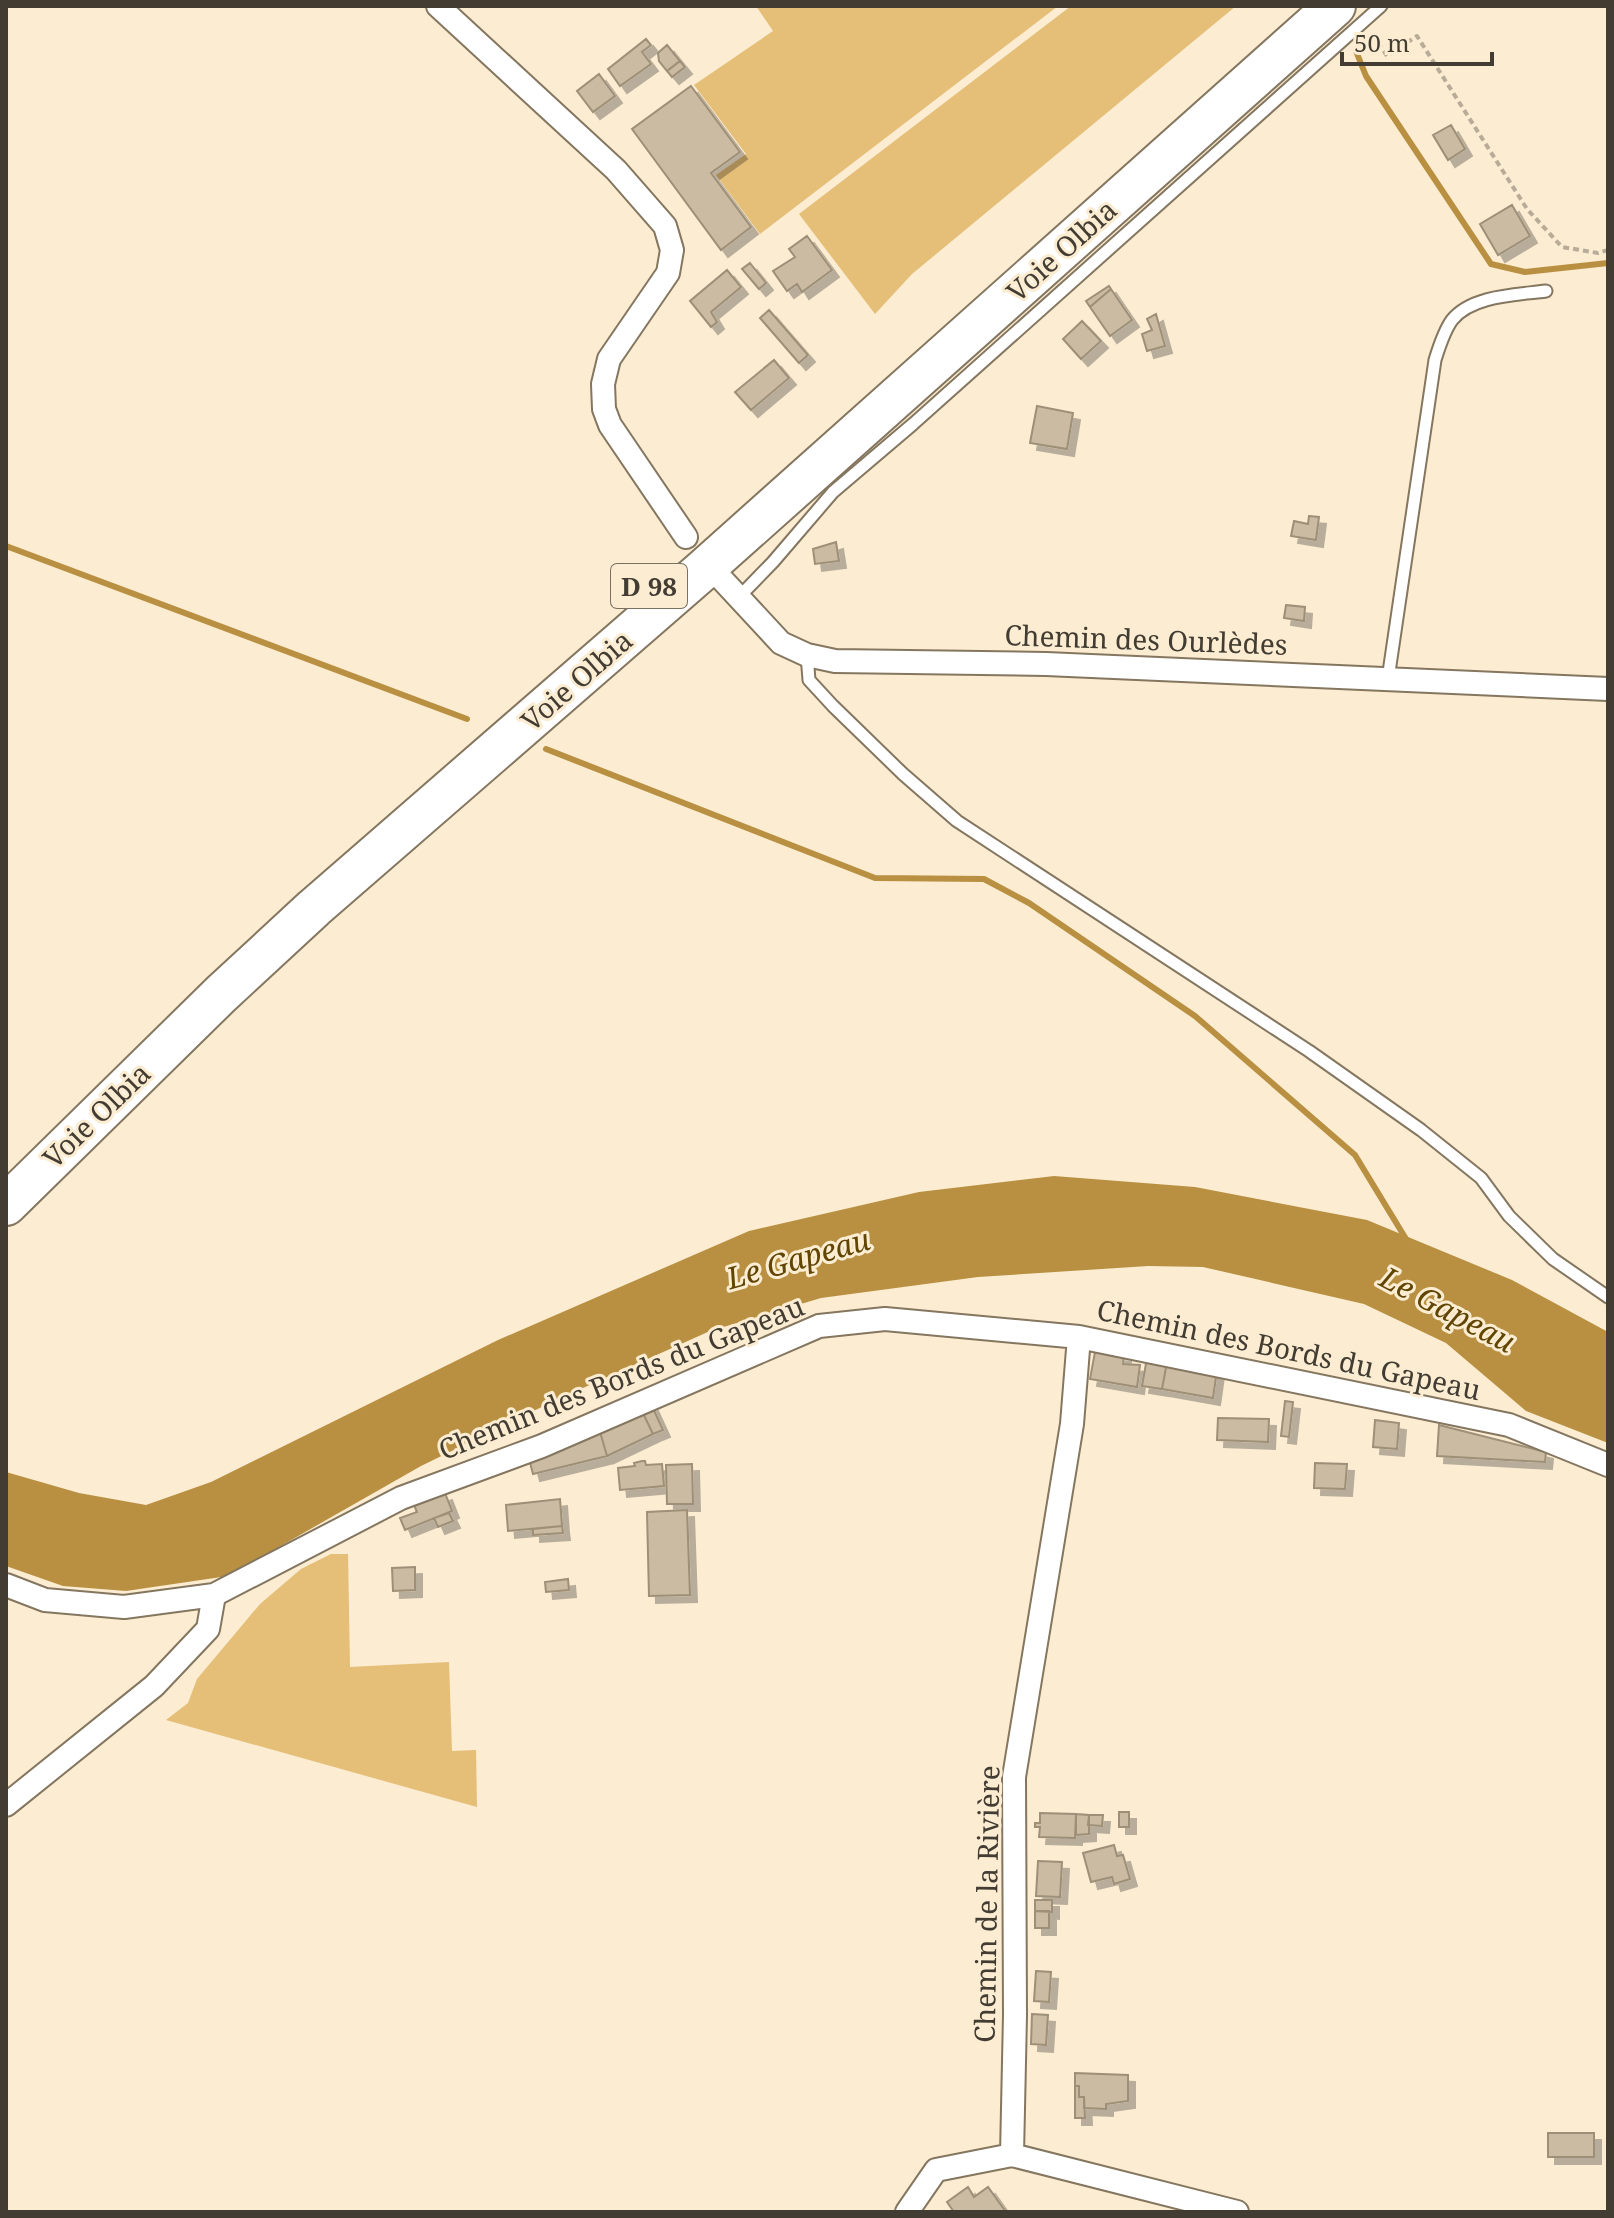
<svg xmlns="http://www.w3.org/2000/svg" width="1614" height="2218" font-family="'Noto Serif',serif">
<defs>
<filter id="shadow"><feDropShadow dx="7" dy="7" stdDeviation="0" flood-color="#0004"/></filter>
</defs>
<rect width="100%" height="100%" fill="#fbecd2"/>
<!-- green -->
<path fill="#e5be77" d="M756,6h302l-298,228 -44,-59 30,-21 -52,-69 79,-54z
M1071,6h165l-324,268 -37,40 -76,-100z
M331,1554h17l2,113 99,-5 3,89 24,-1 1,57 -311,-87 22,-17 9,-24 63,-75 41,-35z"/>
<!-- water -->
<path fill="#b99041" d="M1054,1176l141,11 172,33 145,60 96,52v111l-82,-32 -80,-68 -82,-39 -161,-37 -55,-1 -170,11 -157,21 -111,33 -156,70 -133,65 -193,110 -102,15 -63,-5 -57,-20v-94l73,21 67,12 65,-23 287,-142 251,-109 170,-39z"/>
<g fill="none" stroke-linecap="round" stroke-linejoin="round">
<!-- stream -->
<path stroke="#b99041" stroke-width="6" d="M1356,51l10,25 125,188 34,8 83,-9
M6,546l461,173
M546,749l329,129 109,1 45,24 166,113 160,139 51,84"/>
</g>
<!-- building -->
<path fill="#cabba2" stroke="#9e9078" stroke-width="2" filter="url(#shadow)" d="M646,39l5,6 -9,7 9,12 -31,22 -12,-17z
M667,45l13,16 -13,10 -8,-10 -1,-8z
M680,61l5,6 -13,10 -5,-6z
M599,74l16,22 -22,16 -16,-21z
M691,86l49,66 -29,21 40,54 -30,23 -89,-121z
M1451,125l14,24 -17,11 -15,-25z
M1512,205l18,31 -32,19 -18,-31z
M807,236l25,34 -30,22 -5,-8 -10,7 -14,-20 22,-14 -6,-8z
M750,263l16,20 -7,6 -17,-20z
M727,270l14,17 -30,25 6,10 -6,5 -21,-26z
M1109,286l2,3 -21,18 -4,-6z
M1111,289l21,31 -22,16 -20,-29z
M769,310l39,45 -9,8 -39,-45z
M1156,314l9,32 -18,5 -5,-17 10,-4 -5,-11z
M1082,321l19,20 -20,18 -18,-20z
M774,360l15,18 -38,32 -16,-18z
M1037,406l36,7 -6,36 -37,-6z
M1309,516l10,1 -3,23 -25,-4 3,-15 14,3z
M836,542l3,19 -24,3 -2,-15z
M1286,605l19,2 -1,14 -20,-3z
M1095,1352l29,3 -1,9 17,1 -3,22 -47,-8z
M1147,1358l20,4 -5,27 -20,-3z
M1167,1362l50,8 -4,28 -51,-9z
M1285,1401l8,1 -4,35 -8,-1z
M651,1404l12,26 -10,4 -12,-25z
M641,1409l12,25 -46,22 -8,-28z
M1218,1418l51,1 -1,23 -51,-2z
M1375,1420l24,3 -2,26 -24,-2z
M1439,1425l107,27 -1,10 -108,-6z
M599,1428l8,28 -74,18 -4,-15z
M642,1461h3l1,4 16,-1 2,22 -44,4 -2,-22 17,-2 -1,-3z
M1315,1463l32,1 -2,25 -31,-1z
M692,1464l1,40h-26l-1,-39z
M445,1493l7,18 -47,19 -5,-12 17,-6 -3,-7z
M560,1499l2,27 -54,5 -2,-26z
M687,1510l3,85 -41,1 -2,-84z
M449,1513l4,8 -15,6 -4,-9z
M562,1526l1,7 -30,2v-6z
M415,1567v23l-22,1 -1,-23z
M568,1579l1,11 -23,2 -1,-10z
M1119,1812h10v15h-10z
M1040,1813l36,1 -1,24 -36,-1 1,-10h-5v-4h5z
M1076,1814l13,1v19l-13,1z
M1089,1815h14l-1,11 -14,-1z
M1114,1845l3,11 6,-1 7,24 -16,5 -2,-7 -21,5 -8,-29z
M1038,1861l24,1 -2,35 -24,-1z
M1035,1900h17v12l-17,-1z
M1035,1911h14v17h-14z
M1036,1971l15,1 -2,30 -15,-1z
M1032,2014l16,1 -2,30 -15,-1z
M1075,2073l53,2v26l-22,3v5l-22,-1v-11h-5v-11h-4z
M1075,2086h4v11h5l1,21h-10z
M1548,2133h46v24h-46z
M968,2187l6,10 14,-10 18,25h-52l-7,-10z"/>
<g fill="none" stroke-linecap="round" stroke-linejoin="round">
<!-- lane casing -->
<g stroke="#84765f" stroke-width="15">
<path id="lane" d="M738,598l35,-36 60,-70 80,-68 468,-418
M807,655l2,25 24,26 70,68 54,47 352,230 112,79 60,48 28,38 44,43 55,38
M1388,679l47,-319c4,-13 9,-29 17,-40 20,-25 65,-25 94,-29"/>
</g>
<!-- street casing -->
<g stroke="#84765f" stroke-width="26">
<path id="street" d="M438,6l178,164 49,56 7,24 -4,23 -59,86 -6,25 1,25 6,16 76,112
M716,573l65,70 26,12 28,6 211,3 562,25
M6,1585l39,15 79,7 90,-12 187,-97 141,-52 277,-120 66,-7 194,18 430,88 99,40
M6,1805l148,-119 54,-57 6,-34
M1012,2155l225,57
M907,2212l29,-42 76,-15 3,-140 -1,-238 58,-353 7,-87"/>
</g>
<!-- highway casing -->
<g stroke="#84765f" stroke-width="44">
<path id="highway" d="M6,1205l215,-211 93,-86 389,-338 632,-564"/>
</g>
<!-- path -->
<path stroke="#b8ac98" stroke-width="4" stroke-dasharray="6 4" stroke-linecap="butt" d="M1373,34l14,22 30,-20 110,173 35,38 36,6 10,-3"/>
<!-- lane -->
<use href="#lane" stroke="#fff" stroke-width="11"/>
<!-- street -->
<use href="#street" stroke="#fff" stroke-width="22"/>
<!-- highway -->
<use href="#highway" stroke="#fff" stroke-width="40"/>
</g>
<g text-anchor="middle" dominant-baseline="central" stroke-width="6" stroke-linejoin="round" paint-order="stroke">
<!-- shield labels -->
<rect fill="#fbecd2" stroke="#7a7162" stroke-width="2" x="611" y="564" width="76" height="44" rx="6"/>
<g font-size="26" font-weight="bold" fill="#423c32">
<text x="649" y="586">D 98</text>
</g>
<!-- street labels -->
<g font-size="28" fill="#423c32" stroke="#fbecd2">
<text transform="translate(1061 250) rotate(-42)">Voie Olbia</text>
<text transform="translate(1146 639) rotate(2)">Chemin des Ourlèdes</text>
<text transform="translate(576 680) rotate(-41)">Voie Olbia</text>
<text transform="translate(96 1115) rotate(-44)">Voie Olbia</text>
<text transform="translate(1289 1349) rotate(12)">Chemin des Bords du Gapeau</text>
<text transform="translate(621 1377) rotate(-22)">Chemin des Bords du Gapeau</text>
<text transform="translate(986 1904) rotate(-89)">Chemin de la Rivière</text>
</g>
<!-- water labels -->
<g font-size="30" font-style="italic" fill="#614503" stroke="#fbecd2">
<text transform="translate(798 1258) rotate(-16)">Le Gapeau</text>
<text transform="translate(1448 1309) rotate(28)">Le Gapeau</text>
</g>
</g>
<!-- border -->
<rect width="1614" height="2218" fill="none" stroke="#423c32" stroke-width="16"/>
<!-- scale -->
<path d="M1342 52v12h150v-12" fill="none" stroke="#423c32" stroke-width="4"/>
<text x="1354" y="52" font-size="24" fill="#423c32" stroke="#fbecd2" stroke-width="6" paint-order="stroke">50 m</text>
</svg>
